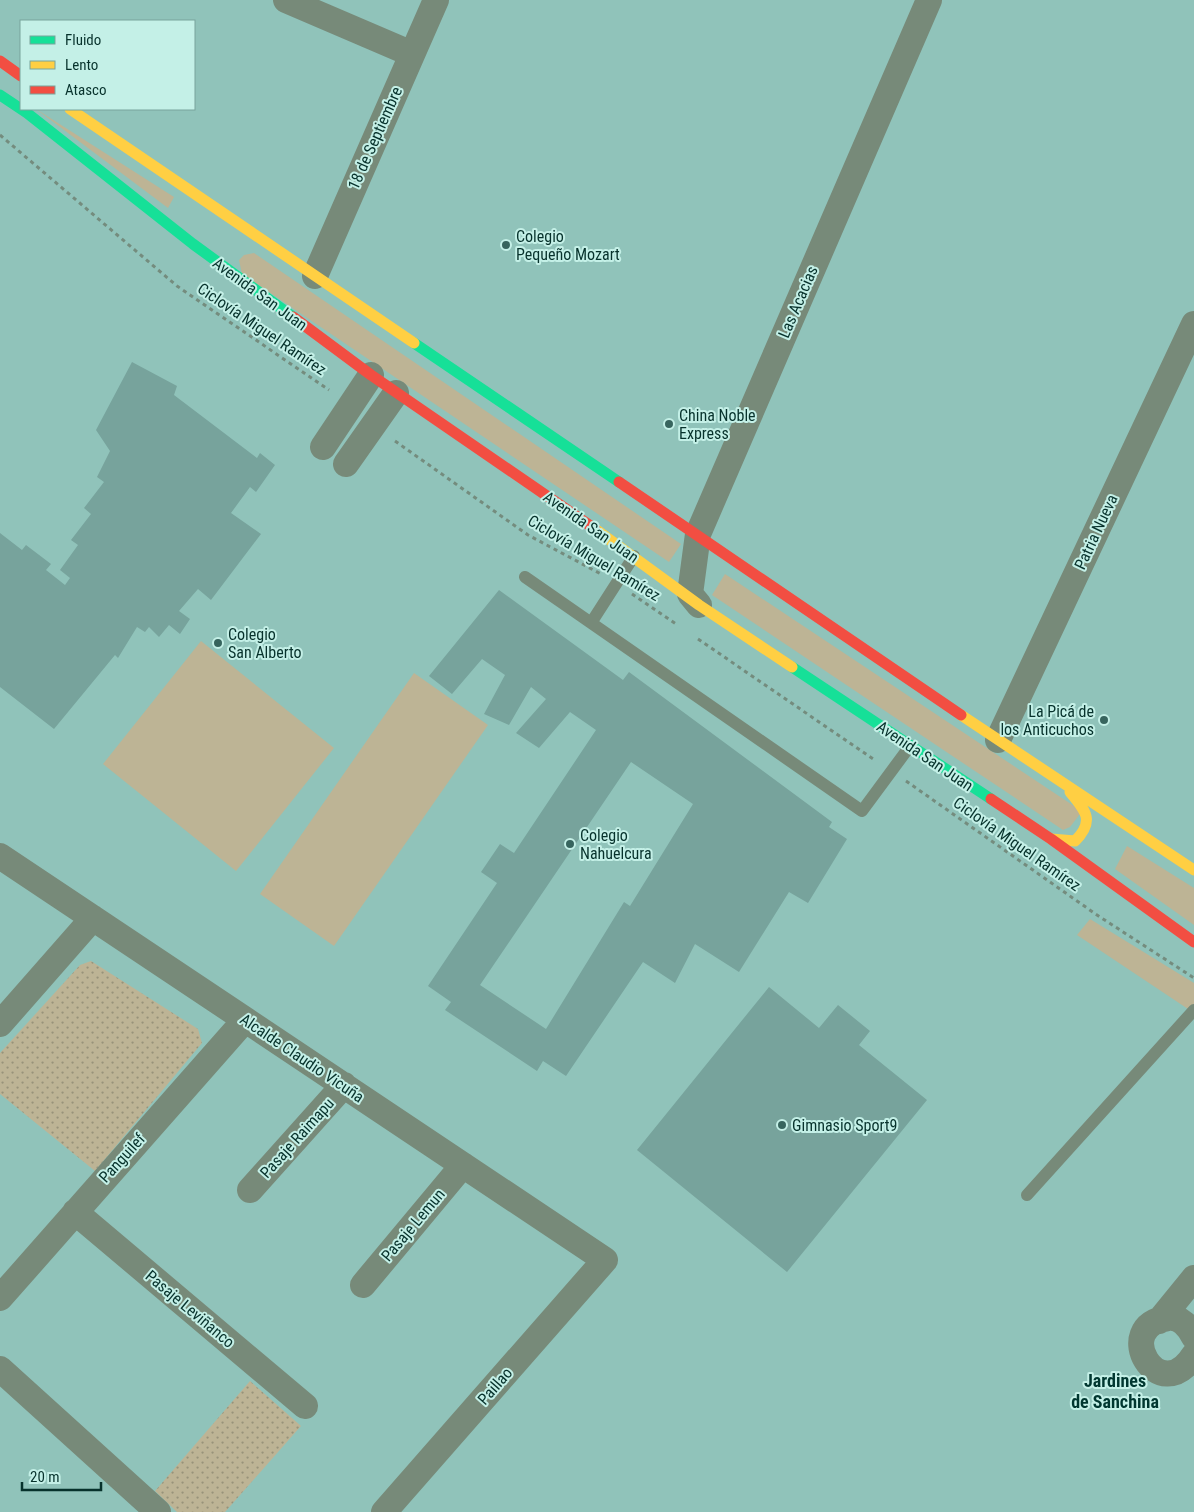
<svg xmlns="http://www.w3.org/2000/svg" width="1194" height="1512" font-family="'Roboto Condensed',sans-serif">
<defs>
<pattern id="park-dots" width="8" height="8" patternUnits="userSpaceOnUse" patternTransform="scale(1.25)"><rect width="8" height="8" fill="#bdb495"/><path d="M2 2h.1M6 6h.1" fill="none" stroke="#98937a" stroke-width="1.8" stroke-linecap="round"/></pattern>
</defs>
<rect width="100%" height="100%" fill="#90c3ba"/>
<!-- grass -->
<path fill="#bdb495" d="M36,109l138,88 -6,11z
M254,253l427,291 -12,18 -427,-288 -3,-14 5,-5z
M725,574l352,234 3,6 -10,13 -7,3 -351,-235z
M201,641l133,107 -98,123 -133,-107z
M414,673l74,52 -154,221 -74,-52z
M1127,846l67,42v37l-79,-56z
M1090,919l104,64v30l-117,-78z"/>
<!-- park -->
<path fill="url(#park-dots)" d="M91,961l107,68 4,14 -107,128 -95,-77v-41l80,-88z
M250,1381l51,45 -76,86h-48l-22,-21z"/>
<!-- building -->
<path fill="#77a39c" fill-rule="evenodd" d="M132,362l45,24 -3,9 83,63 3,-5 15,12 -19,27 -6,-5 -19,26 30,21 -50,66 -13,-11 -19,22 11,8 -10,15 -11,-9 -10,12 -10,-10 -4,5 -8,-5 -19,31 -3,-3 -61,74 -54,-42v-154l22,17 4,-5 25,19 -5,6 19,15 5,-7 -10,-8 18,-25 -7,-5 20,-26 -7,-6 20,-26 -7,-5 13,-26 -14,-21z
M499,590l124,90 6,-8 203,150 -3,5 18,12 -39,64 -19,-11 -50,80 -44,-28 -20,39 -32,-21 -77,114 -23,-15 -6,10 -92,-61 6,-8 -23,-16 69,-103 -16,-11 19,-28 14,9 82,-123 -26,-18 -31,36 -23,-15 30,-34 -15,-12 -22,38 -25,-11 21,-39 -23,-16 -30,35 -23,-18zM631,762l62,42 -63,102 -6,-4 -78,127 -66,-44z
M769,987l50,41 19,-23 32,26 -11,14 68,55 -140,172 -150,-122z"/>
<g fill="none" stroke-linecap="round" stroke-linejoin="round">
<!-- path -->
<path stroke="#748c7e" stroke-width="3" stroke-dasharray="4 4" stroke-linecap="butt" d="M0,135l177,151 152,104
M395,441l133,94 73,39
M632,594l44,30
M698,639l178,122
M906,781l191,134 97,63"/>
<!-- lane -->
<path stroke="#778a79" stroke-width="12" d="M525,577l337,234 48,-65
M591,623l43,-67
M1027,1195l167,-185"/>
<!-- street -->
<path stroke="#778a79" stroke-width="26" d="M286,0l126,54
M315,276l121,-276
M323,447l48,-72
M346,464l50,-71
M699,605l-9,-11 8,-60 231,-534
M998,740l196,-416
M0,856l605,404 -221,252
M0,1024l93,-106
M250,1190l94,-105
M75,1212l230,194
M363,1285l100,-120
M0,1298l245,-278
M1159,1321l35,-43
M1194,1337c-5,-10 -14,-21 -26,-19 -58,8 -9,92 26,37
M0,1369l158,143"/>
<!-- fast -->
<path stroke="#16e098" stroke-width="11" d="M0,95l27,18 166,131 100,73
M414,343l205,139
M792,667l199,132"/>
<!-- slow -->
<path stroke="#ffcf43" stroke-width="11" d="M70,109l344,234
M595,529l104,76 93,62
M961,715l233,155
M1051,839l24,2c20,-20 11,-30 -5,-49"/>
<!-- jam -->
<path stroke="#f24e42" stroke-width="11" d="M0,61l21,15
M293,317l78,58 224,154
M619,482l342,233
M991,799l60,40 143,103"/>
</g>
<!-- markers -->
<g fill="#37655e" stroke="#c4f0e7" stroke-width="2">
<circle cx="506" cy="245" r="5"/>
<circle cx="669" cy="424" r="5"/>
<circle cx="218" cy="643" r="5"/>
<circle cx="1104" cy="720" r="5"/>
<circle cx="570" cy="844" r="5"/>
<circle cx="782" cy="1125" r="5"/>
</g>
<g text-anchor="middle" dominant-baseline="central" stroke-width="4" stroke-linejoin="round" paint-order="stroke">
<!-- street labels -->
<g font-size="16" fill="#07322c" stroke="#c4f0e7">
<text transform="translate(375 138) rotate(-66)">18 de Septiembre</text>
<text transform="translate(260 294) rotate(36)">Avenida San Juan</text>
<text transform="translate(798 302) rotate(-67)">Las Acacias</text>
<text transform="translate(262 329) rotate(34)">Ciclovía Miguel Ramírez</text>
<text transform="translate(591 527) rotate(35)">Avenida San Juan</text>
<text transform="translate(1096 532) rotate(-65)">Patria Nueva</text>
<text transform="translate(594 558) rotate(31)">Ciclovía Miguel Ramírez</text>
<text transform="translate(925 756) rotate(34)">Avenida San Juan</text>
<text transform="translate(1017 844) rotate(35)">Ciclovía Miguel Ramírez</text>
<text transform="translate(302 1058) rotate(34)">Alcalde Claudio Vicuña</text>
<text transform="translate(297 1138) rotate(-48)">Pasaje Raimapu</text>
<text transform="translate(122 1158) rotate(-48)">Panguilef</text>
<text transform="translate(413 1225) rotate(-50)">Pasaje Lemun</text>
<text transform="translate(190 1309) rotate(40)">Pasaje Leviñanco</text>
<text transform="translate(495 1386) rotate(-49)">Paillao</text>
</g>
<!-- poi labels -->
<g font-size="16" fill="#07322c" stroke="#c4f0e7" text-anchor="start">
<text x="516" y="236">Colegio<tspan x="516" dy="18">Pequeño Mozart</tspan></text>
<text x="679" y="415">China Noble<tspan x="679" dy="18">Express</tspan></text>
<text x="228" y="634">Colegio<tspan x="228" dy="18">San Alberto</tspan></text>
<text x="1094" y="711" text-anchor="end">La Picá de<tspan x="1094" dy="18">los Anticuchos</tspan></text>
<text x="580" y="835">Colegio<tspan x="580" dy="18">Nahuelcura</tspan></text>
<text x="792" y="1125">Gimnasio Sport9</text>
</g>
<!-- neighbourhood labels -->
<g font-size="18" font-weight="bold" fill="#003730" stroke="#c4f0e7">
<text x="1115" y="1380">Jardines<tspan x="1115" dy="21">de Sanchina</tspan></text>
</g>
</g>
<!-- legend -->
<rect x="20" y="20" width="175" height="90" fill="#c4f0e7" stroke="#78a49c"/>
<rect x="30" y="36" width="25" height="8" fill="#16e098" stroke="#78a49c"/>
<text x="65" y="45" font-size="15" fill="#07322c">Fluido</text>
<rect x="30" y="61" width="25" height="8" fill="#ffcf43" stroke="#78a49c"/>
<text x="65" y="70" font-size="15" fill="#07322c">Lento</text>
<rect x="30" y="86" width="25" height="8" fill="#f24e42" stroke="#78a49c"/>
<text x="65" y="95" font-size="15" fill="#07322c">Atasco</text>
<!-- scale -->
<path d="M22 1482v8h79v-8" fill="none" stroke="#07322c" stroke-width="2.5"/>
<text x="30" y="1482" font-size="15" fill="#07322c" stroke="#c4f0e7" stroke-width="4" paint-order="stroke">20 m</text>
</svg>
